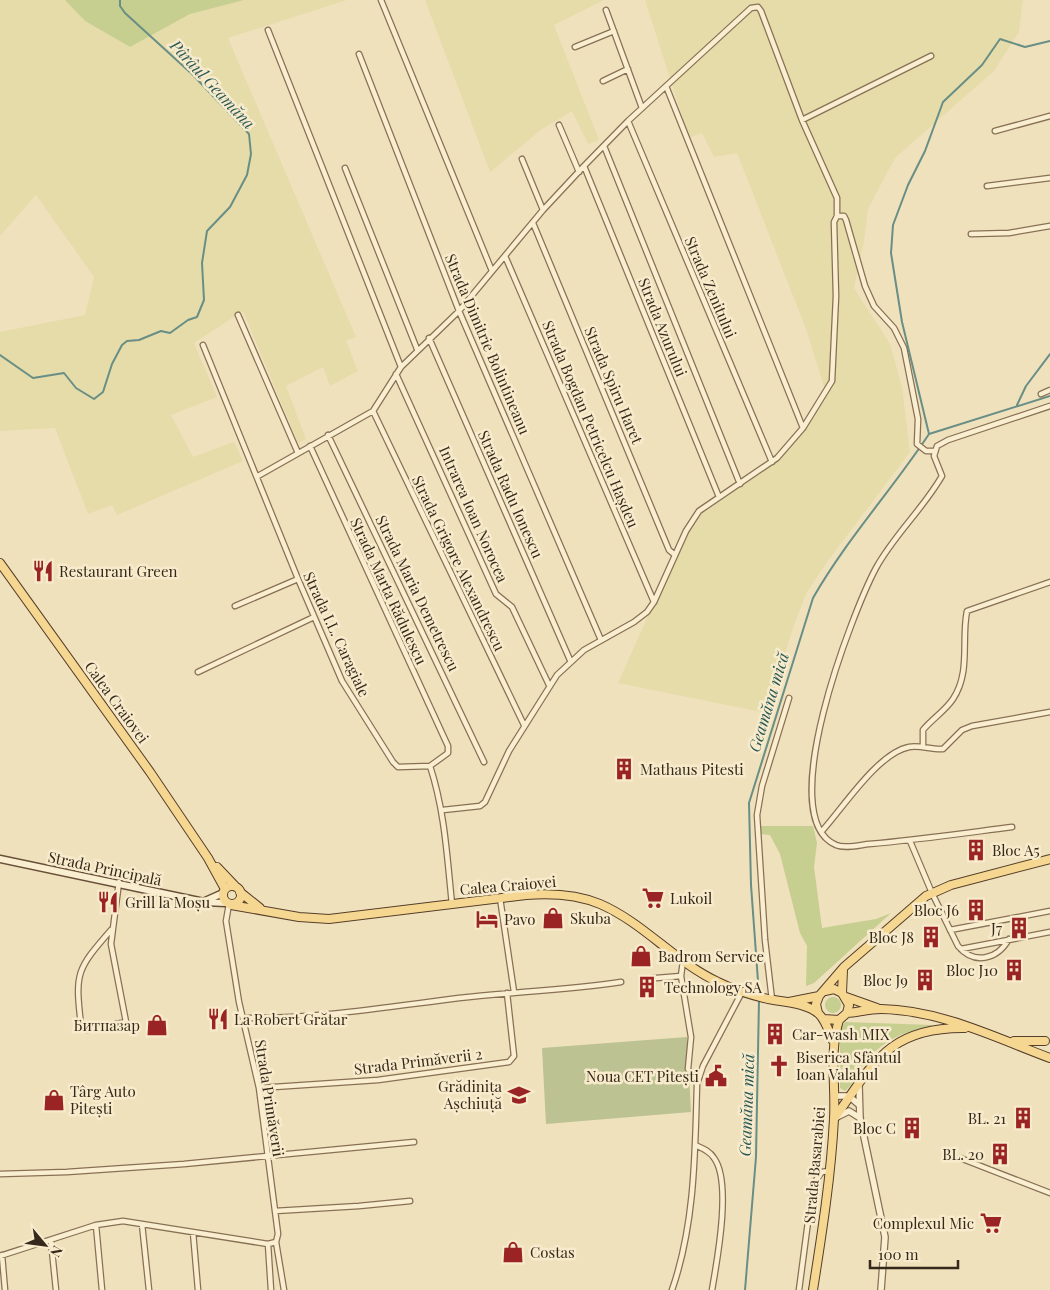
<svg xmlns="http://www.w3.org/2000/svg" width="1050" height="1290" font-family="'Playfair Display',serif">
<rect width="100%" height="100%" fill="#f0e1bd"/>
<!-- farmland -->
<path fill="#e5dcaa" d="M0,0h65l20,21 45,26 60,-33 54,-14h103l-119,38 128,299 -10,4 12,30 -28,15 -7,-19 -37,19 20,53 -8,4 -55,-132 -49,32 23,54 -46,18 22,42 41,-15 9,19 -126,54 -5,-10 -24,9 -33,-86 -55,3v-99l85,-17 9,-38 -58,-82 -36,41z
M425,0h179l-50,25 45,115 -11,4 -16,-33 -30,18 -52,43z
M645,0h378l-4,32 -25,39 -99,87 -27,51 -4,32 -10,47 36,56 12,43 8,65 -83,110 -20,30 -13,33 -27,88 -149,-30 68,-152 13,-20 73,-49 18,-18 36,-51 -20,-64 -69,-176 -23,4 -12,-24 -13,5z"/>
<!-- green -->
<path fill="#c6ce90" d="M65,0h179l-54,14 -60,33 -45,-26z
M757,826h56l4,17 -3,24 8,61 54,-9 15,-6 -77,70 -8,3 1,-40 -7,-13 -20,-79 -10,-19 -12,-1z
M825 1005a8 8 0 1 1 16 0a8 8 0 1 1-16 0Z
M845,1022l87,3 -2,2c-27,4 -50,15 -67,38 -6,8 -10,20 -18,26l-5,-3v-59z"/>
<!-- cemetery -->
<path fill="#bcc291" d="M687,1037l4,75 -145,12 -4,-76z"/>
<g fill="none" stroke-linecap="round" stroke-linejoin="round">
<!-- stream -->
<path stroke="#688e85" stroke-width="2" d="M0,355l33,23 31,-5 12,15 18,11 9,-7 9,-28 10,-19 5,-4 12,-1 22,-9 9,2 18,-13 9,-3 7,-17 -2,-37 5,-32 23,-24 17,-32 4,-21 -2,-20 -56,-59 -68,-62 -5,-7v-6
M1017,405l9,-19 24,-32
M929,434l-27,-112 -11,-69 2,-28 15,-40 17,-34 18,-49 39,-37 18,-26 25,8 25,-6
M759,995l-8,-110 -2,-82 64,-205c33,-58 79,-108 116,-164l121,-38
M745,1290l11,-133 3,-157"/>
<!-- minor casing -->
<g stroke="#887055" stroke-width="7">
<path id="minor" d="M381,0l111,271
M606,10l36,98
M268,30l133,337
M575,47l39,-16
M359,54l100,257 142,329
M603,81l25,-12
M666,86l137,342
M802,120l129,-64
M628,121l144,341
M559,125l20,47
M995,131l55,-15
M604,146l136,338
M522,159l21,51
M584,166l135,331
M345,168l72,181
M987,186l63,-8
M533,223l136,327 6,5
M971,234l38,-1 41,-7
M505,256l149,346
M238,315l60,138
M429,338l141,322
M203,345l95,234 44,102 51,81 5,5 32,-1c15,46 17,91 22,138
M396,374l100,220 16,13 37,78
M1041,394l9,-4
M373,411l151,314
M328,435l156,327
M310,446l138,300v7l-18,13
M258,476l115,-65 28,-44 58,-56 84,-101 41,-44 44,-45 123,-113 7,-1 3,4 41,109 35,78v18
M235,606l63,-27
M198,672l116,-55
M923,747v-17c9,-11 22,-19 30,-31 18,-27 8,-59 14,-88l83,-29
M443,810l37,-4 5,-4 24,-51 48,-76 27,-25 50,-28 13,-10 7,-10 32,-71 13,-20 78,-53 26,-30 29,-47 4,-85 -2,-74 3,-6h7l2,4 19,66 9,20 20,22 10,20 14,71 -1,25 9,7h8
M1012,827c-47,6 -95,13 -143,17 -9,1 -24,5 -33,1 -64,-27 17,-234 40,-277 18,-33 47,-59 66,-92l-8,-20 3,-10 11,-6 102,-34
M822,831c21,-23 56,-78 87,-84 11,-2 23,3 34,2l19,-19 10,-4 78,-14
M910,841l22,52 26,53c16,19 39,14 51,-7
M500,898l14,94
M229,904l-3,17 13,81 20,86 19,146 -2,8 -8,2 3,46
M111,930c-35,40 -36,43 -30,95l6,5 39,-8 -15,-78 8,-62
M950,930l100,-19
M961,949l89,-17
M683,961l-2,15 10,61 -3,32 3,4h9
M644,979l37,-3
M772,1000l-7,-60 -8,-125 5,-29 27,-88
M243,1018c73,1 144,-11 216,-20 54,-6 109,-8 162,-16
M259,1088l119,-8 131,-18 5,-6 -7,-63
M695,1145c7,3 15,6 19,13 18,24 3,103 -2,132
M960,1158l90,35
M0,1174l67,-2 117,-8 230,-22
M275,1211l84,-5 51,-5
M142,1224l7,66
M96,1225l6,65
M193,1232l5,58
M51,1241l5,49
M276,1242l8,48
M2,1255l3,35
M0,1256l96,-31 27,-4 145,23
M672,1290c23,-66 23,-137 25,-206l6,-18 39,-74
M799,1290l14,-106 9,-12 7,-1"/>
</g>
<!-- tertiary casing -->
<g stroke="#887055" stroke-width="8">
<path id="tertiary" d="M859,1085l1,33 25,119 -4,53
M834,1096h15l9,8
M837,1117l12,-6 11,7"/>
</g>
<!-- secondary casing -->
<g stroke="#695139" stroke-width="9">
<path id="secondary" d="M0,859l204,43 22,1
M205,901l18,-8"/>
</g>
<!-- primary casing -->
<g stroke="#553e2a" stroke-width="10">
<path id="primary" d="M0,563l150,209 58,86 17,31
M217,867l19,20
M223 895a9 9 0 1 1 18 0a9 9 0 1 1-18 0Z
M240,892l20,16
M231,905l68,12 30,2 197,-24c25,-2 50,-1 74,9 44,19 75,58 118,78 16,8 33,13 50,17 16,3 39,4 51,15 7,7 10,18 14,27
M842,993l1,-23
M846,997l31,11
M789,1002l30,-6
M818,1013l-2,-9 3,-8 25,-29 82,-71 25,-11 99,-26
M847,1013c11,-1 23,-4 34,-4 60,1 115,29 169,49
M824,1019l15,1 8,-7 2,-8 -7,-12 -8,-4 -9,2
M1014,1041h31
M834,1119c39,-55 54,-92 131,-91
M813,1290c9,-57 18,-114 21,-171 2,-33 -5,-67 5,-99"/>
</g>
<!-- minor -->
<use href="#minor" stroke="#faeed0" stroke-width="4.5"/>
<!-- tertiary -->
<use href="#tertiary" stroke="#faeed0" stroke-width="5.5"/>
<!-- secondary -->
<use href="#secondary" stroke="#faeed0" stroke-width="6"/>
<!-- primary -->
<use href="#primary" stroke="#f6d791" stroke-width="8"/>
</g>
<!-- icons -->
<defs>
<g id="restaurant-bare" transform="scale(1.725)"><path d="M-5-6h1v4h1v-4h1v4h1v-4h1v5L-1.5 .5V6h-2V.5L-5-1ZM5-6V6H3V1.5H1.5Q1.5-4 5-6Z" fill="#9a2323" stroke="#f7ebcc" stroke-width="2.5" paint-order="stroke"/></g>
<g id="building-bare" transform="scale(1.725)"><path d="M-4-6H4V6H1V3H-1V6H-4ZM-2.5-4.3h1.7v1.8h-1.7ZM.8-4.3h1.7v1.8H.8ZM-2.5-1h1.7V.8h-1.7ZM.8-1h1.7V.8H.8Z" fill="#9a2323" stroke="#f7ebcc" stroke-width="2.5" paint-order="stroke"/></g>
<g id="supermarket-bare" transform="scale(1.725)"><path d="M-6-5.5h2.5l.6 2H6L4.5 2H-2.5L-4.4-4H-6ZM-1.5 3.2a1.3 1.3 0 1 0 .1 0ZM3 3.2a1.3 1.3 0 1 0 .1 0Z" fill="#9a2323" stroke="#f7ebcc" stroke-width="2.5" paint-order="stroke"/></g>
<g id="shop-bare" transform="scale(1.725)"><path d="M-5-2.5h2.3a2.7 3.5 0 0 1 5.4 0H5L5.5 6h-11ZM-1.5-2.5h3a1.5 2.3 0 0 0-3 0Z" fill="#9a2323" stroke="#f7ebcc" stroke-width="2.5" paint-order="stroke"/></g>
<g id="hotel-bare" transform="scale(1.725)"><path d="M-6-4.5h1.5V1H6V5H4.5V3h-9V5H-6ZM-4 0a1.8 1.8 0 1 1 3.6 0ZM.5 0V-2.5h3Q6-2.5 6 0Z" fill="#9a2323" stroke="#f7ebcc" stroke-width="2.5" paint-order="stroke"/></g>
<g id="church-bare" transform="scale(1.725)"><path d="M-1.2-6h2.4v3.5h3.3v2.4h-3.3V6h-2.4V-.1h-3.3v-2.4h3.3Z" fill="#9a2323" stroke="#f7ebcc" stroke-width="2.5" paint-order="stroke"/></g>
<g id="civic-bare" transform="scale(1.725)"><path d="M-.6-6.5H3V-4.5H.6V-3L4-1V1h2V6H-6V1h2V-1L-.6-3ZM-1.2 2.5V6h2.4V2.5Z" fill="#9a2323" stroke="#f7ebcc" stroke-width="2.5" paint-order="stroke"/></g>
<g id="school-bare" transform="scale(1.725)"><path d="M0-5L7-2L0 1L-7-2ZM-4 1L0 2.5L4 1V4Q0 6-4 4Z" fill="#9a2323" stroke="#f7ebcc" stroke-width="2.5" paint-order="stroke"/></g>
</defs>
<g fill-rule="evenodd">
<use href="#restaurant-bare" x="43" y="571"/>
<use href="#building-bare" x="624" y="769"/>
<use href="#building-bare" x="976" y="850"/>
<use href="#supermarket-bare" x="653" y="898"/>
<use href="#restaurant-bare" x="108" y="902"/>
<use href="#building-bare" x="976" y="910"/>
<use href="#shop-bare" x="553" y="918"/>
<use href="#hotel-bare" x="487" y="919"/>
<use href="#building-bare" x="1019" y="928"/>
<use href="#building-bare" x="931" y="937"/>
<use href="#shop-bare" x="641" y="956"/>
<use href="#building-bare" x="1014" y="970"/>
<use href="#building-bare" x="925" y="980"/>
<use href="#building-bare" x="647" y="987"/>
<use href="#restaurant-bare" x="218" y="1019"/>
<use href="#shop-bare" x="157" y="1025"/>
<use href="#building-bare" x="775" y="1034"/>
<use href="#church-bare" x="779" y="1066"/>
<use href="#civic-bare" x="716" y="1076"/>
<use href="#school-bare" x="519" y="1095"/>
<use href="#shop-bare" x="54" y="1100"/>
<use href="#building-bare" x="1023" y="1118"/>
<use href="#building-bare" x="912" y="1128"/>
<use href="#building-bare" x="1000" y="1154"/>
<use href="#supermarket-bare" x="991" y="1223"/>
<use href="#shop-bare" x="513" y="1252"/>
</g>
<g text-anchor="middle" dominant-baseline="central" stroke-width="5" stroke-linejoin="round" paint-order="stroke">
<!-- street labels -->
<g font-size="15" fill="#36281b" stroke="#f7ebcc">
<text transform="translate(711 287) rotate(67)">Strada Zenitului</text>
<text transform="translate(663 327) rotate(68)">Strada Azurului</text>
<text transform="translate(488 344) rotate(67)">Strada Dimitrie Bolintineanu</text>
<text transform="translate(614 385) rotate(67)">Strada Spiru Haret</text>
<text transform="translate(591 424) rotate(67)">Strada Bogdan Petricelcu Hașdeu</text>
<text transform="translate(511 494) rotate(66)">Strada Radu Ionescu</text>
<text transform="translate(474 514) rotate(66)">Intrarea Ioan Norocea</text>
<text transform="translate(459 563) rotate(64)">Strada Grigore Alexandrescu</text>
<text transform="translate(389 591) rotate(65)">Strada Marta Rădulescu</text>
<text transform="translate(418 593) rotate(64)">Strada Maria Demetrescu</text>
<text transform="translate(337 634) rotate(65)">Strada I.L. Caragiale</text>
<text transform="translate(117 702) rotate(54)">Calea Craiovei</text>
<text transform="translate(105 868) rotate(12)">Strada Principală</text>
<text transform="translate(508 885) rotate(-5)">Calea Craiovei</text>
<text transform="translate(418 1061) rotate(-7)">Strada Primăverii 2</text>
<text transform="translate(270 1098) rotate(81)">Strada Primăverii</text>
<text transform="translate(814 1165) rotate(-85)">Strada Basarabiei</text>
</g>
<!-- poi labels -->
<g font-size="15" fill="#36281b" stroke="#f7ebcc" text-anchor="start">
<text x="59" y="571">Restaurant Green</text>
<text x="640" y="769">Mathaus Pitesti</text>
<text x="992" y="850">Bloc A5</text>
<text x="670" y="898">Lukoil</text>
<text x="125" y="902">Grill la Moșu</text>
<text x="959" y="910" text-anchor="end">Bloc J6</text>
<text x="570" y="918">Skuba</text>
<text x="504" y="919">Pavo</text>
<text x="1002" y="928" text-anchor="end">J7</text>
<text x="914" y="937" text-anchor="end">Bloc J8</text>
<text x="658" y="956">Badrom Service</text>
<text x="998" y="970" text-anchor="end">Bloc J10</text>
<text x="908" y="980" text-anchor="end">Bloc J9</text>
<text x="664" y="987">Technology SA</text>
<text x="234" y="1019">La Robert Grătar</text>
<text x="140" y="1025" text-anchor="end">Битпазар</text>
<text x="792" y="1034">Car-wash MIX</text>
<text x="796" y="1057">Biserica Sfântul<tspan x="796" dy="17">Ioan Valahul</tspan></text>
<text x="699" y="1076" text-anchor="end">Noua CET Pitești</text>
<text x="502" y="1086" text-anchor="end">Grădinița<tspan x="502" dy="17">Așchiuță</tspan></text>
<text x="70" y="1091">Târg Auto<tspan x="70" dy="17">Pitești</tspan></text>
<text x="1006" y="1118" text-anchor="end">BL. 21</text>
<text x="896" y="1128" text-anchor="end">Bloc C</text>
<text x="984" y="1154" text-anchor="end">BL. 20</text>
<text x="974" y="1223" text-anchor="end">Complexul Mic</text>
<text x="530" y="1252">Costas</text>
</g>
<!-- water labels -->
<g font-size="16" font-style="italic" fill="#295754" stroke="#f7ebcc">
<text transform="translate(213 84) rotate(47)">Pârâul Geamăna</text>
<text transform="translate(768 702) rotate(-73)">Geamăna mică</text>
<text transform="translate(746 1105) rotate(-88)">Geamăna mică</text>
</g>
</g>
<!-- north arrow -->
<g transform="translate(45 1245) rotate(119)" stroke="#f7ebcc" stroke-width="4" paint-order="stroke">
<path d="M0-4L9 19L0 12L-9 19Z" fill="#36281b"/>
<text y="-8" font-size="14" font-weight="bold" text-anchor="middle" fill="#36281b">N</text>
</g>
<!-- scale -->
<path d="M870 1260v8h88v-8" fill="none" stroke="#36281b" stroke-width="2.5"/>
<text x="878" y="1260" font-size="15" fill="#36281b" stroke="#f7ebcc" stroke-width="4" paint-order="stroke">100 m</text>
</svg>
